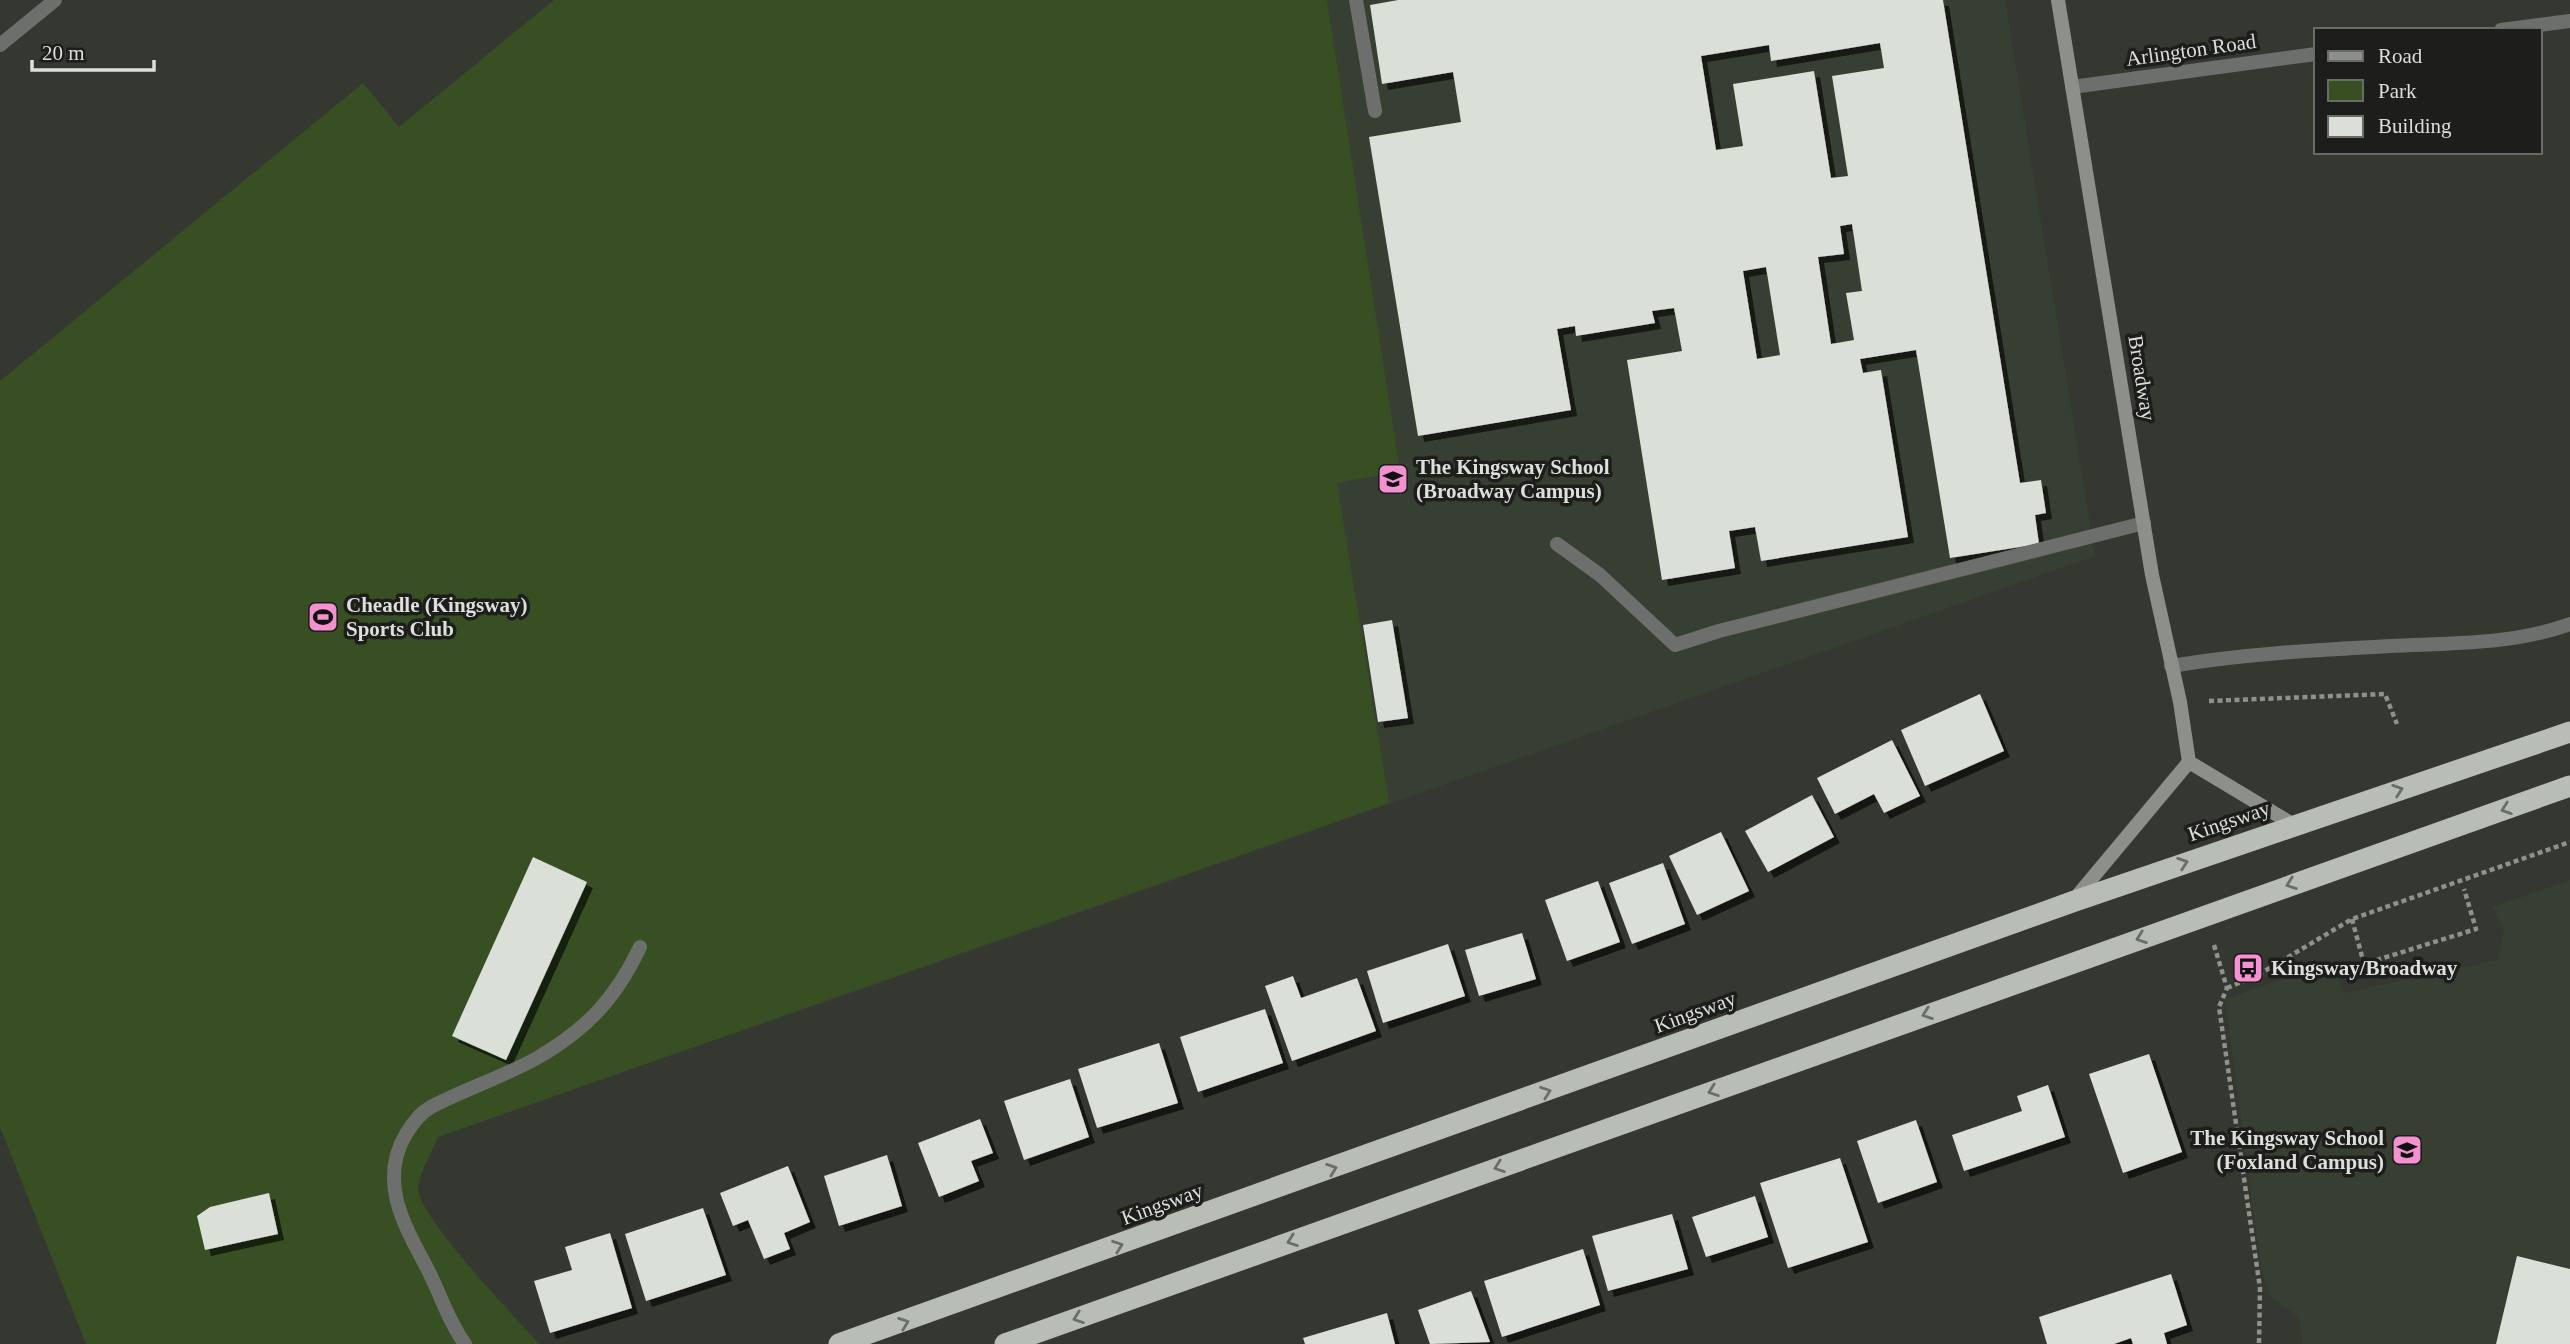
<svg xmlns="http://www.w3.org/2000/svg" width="2570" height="1344" font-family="Georgia,serif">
<defs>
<filter id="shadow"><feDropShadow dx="6" dy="6" stdDeviation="0" flood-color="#0009"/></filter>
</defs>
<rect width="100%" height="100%" fill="#343831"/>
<!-- built -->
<path fill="#373f32" d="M554,0h1451l90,556 -1363,479z
M2570,880v464h-267l-4,-27 -28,-20 -9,-24 -37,-274 106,-36 13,30 154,-33 6,-31 -11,-22z"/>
<!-- green -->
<path fill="#384f24" d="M554,0h773l73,472 -63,11 52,320 -951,334c-6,15 -18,34 -20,50 -4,25 100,133 121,157h-453l-86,-217v-746l363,-298 36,44z"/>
<!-- building -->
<path fill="#dadfd7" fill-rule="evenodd" filter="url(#shadow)" d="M1398,0h545l77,483 21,-3 5,33 -11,2 4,29 -89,14 -34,-208 -56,9 3,14 18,-3 27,167 -147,24 -6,-34 -26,4 6,37 -73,12 -35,-220 55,-9 -8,-43 -22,3 3,12 -79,13 -1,-10 -18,3 14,81 -153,26 -49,-299 92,-15 -8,-50 -71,12 -12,-79zM1880,43l4,25 -52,8 16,100 -17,2 -17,-107 -81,13 10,62 -27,4 -15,-94 68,-11 2,16zM1852,224l10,67 -16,2 8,47 -23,4 -13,-87 26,-3 -4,-28zM1766,267l14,88 -23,4 -14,-88z
M1392,620l16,98 -30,4 -15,-97z
M1980,694l24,57 -79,35 -24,-56z
M1892,740l28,56 -36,17 -10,-19 -39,20 -18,-36z
M1812,795l22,42 -66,35 -23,-41z
M1721,832l28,59 -52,24 -28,-59z
M533,857l54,25 -81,178 -54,-24z
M1663,863l22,61 -53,20 -23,-61z
M1598,881l22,61 -53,19 -22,-61z
M1522,933l14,46 -57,17 -14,-46z
M1448,944l17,52 -82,27 -16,-52z
M1293,976l8,22 56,-20 19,53 -84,30 -27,-75z
M1265,1009l18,54 -85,29 -18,-55z
M1159,1043l19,60 -81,25 -19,-59z
M2149,1054l33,98 -59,21 -34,-99z
M1070,1079l19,58 -65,23 -20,-59z
M2048,1085l17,52 -101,34 -12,-36 70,-24 -5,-15z
M980,1119l13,34 -22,8 8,20 -40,16 -21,-54z
M1916,1120l21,62 -59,21 -21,-62z
M887,1155l15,51 -63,20 -15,-50z
M1840,1158l28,84 -80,26 -28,-85z
M788,1166l22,56 -26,11 6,16 -26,10 -16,-39 -15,6 -13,-33z
M269,1193l9,41 -73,16 -8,-34 13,-9z
M1755,1196l13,41 -62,20 -14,-40z
M703,1208l23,67 -80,26 -21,-67z
M1672,1214l16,55 -80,22 -16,-55z
M610,1233l22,75 -82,25 -16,-52 38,-11 -7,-23z
M1583,1249l17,56 -98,32 -18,-56z
M2517,1256l53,13v75h-74z
M2171,1274l16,51 -23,8 3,11h-34l-2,-6 -17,6h-67l-8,-27z
M1471,1291l19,51 -60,2 -12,-34z
M1387,1313l8,31h-90l-2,-6z"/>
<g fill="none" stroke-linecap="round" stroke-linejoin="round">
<!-- path -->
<path stroke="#8e918c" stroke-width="4.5" stroke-dasharray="5 3.5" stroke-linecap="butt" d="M2209,701l176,-7 12,30
M2352,919l12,45 112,-35 -12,-40
M2214,945l13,43 -8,19 41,281 -1,56
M2227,988l31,-13 94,-56 218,-77"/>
<!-- lane -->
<path stroke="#6d6f6c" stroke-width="14" d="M1356,0l19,111
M1557,544l43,31 75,70 44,-14 425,-108
M465,1344c-17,-23 -25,-51 -38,-76 -23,-43 -49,-87 -21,-134 6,-10 14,-21 25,-27 34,-18 72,-30 106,-49 50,-29 79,-60 103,-111"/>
<!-- street -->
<path stroke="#6d6f6c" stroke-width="14" d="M2501,30l69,-9
M0,45l55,-45
M2072,87l244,-33
M2171,666c72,-12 145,-16 219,-20 60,-3 122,-1 180,-22"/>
<!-- secondary -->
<path stroke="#8c8f8a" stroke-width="14" d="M2058,0l94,575 28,127 9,60 -116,139
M2189,762l105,63"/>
<!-- highway -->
<path stroke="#b8bdb5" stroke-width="21" d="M839,1344l1233,-442 498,-170
M1005,1344l1565,-558"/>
</g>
<!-- one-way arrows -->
<defs><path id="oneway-chevron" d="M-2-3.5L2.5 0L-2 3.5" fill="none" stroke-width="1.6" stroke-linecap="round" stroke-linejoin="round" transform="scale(1.75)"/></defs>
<g stroke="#6a6e68">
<use href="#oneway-chevron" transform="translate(2398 790) rotate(-19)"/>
<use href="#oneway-chevron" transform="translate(2506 809) rotate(161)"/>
<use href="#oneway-chevron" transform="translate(2183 863) rotate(-19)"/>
<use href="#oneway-chevron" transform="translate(2291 884) rotate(160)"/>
<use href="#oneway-chevron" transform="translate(2141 938) rotate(160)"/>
<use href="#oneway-chevron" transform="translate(1927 1014) rotate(160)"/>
<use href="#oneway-chevron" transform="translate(1713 1091) rotate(160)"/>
<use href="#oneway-chevron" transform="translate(1546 1092) rotate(-20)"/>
<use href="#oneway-chevron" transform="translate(1499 1167) rotate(160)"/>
<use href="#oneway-chevron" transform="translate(1332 1169) rotate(-20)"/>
<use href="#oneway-chevron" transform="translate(1292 1241) rotate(160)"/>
<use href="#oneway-chevron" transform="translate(1118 1246) rotate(-20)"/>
<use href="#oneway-chevron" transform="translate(1078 1318) rotate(160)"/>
<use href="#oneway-chevron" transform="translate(904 1323) rotate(-20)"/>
</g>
<!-- icons -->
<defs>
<g id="school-square" transform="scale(1.575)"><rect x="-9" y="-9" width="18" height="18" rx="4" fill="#f590d1" stroke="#1d1e1b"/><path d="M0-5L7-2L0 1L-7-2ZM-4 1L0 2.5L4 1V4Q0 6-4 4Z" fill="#111"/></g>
<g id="stadium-square" transform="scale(1.575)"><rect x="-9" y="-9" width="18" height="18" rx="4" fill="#f590d1" stroke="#1d1e1b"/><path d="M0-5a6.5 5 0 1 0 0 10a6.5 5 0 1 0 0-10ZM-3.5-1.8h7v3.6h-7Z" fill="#111"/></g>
<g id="bus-square" transform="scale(1.575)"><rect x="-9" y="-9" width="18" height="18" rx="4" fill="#f590d1" stroke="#1d1e1b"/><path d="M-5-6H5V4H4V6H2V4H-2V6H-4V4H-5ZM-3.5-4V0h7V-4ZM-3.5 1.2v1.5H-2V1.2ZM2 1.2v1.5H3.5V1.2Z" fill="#111"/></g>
</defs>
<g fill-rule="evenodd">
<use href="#school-square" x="1393" y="479"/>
<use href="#stadium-square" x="323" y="617"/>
<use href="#bus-square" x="2248" y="968"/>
<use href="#school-square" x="2407" y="1150"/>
</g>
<g text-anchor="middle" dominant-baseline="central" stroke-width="7" stroke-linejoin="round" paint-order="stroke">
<!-- street labels -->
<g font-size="21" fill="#dcdfda" stroke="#1d1e1b">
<text transform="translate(2191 50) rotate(-8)">Arlington Road</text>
<text transform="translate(2142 378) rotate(81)">Broadway</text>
<text transform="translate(2229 821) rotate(-19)">Kingsway</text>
<text transform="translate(1695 1012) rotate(-20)">Kingsway</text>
<text transform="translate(1162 1204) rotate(-20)">Kingsway</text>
</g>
<!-- poi labels -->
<g font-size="21" font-weight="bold" fill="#dcdfda" stroke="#1d1e1b" text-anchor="start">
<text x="1416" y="467">The Kingsway School<tspan x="1416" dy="24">(Broadway Campus)</tspan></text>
<text x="346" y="605">Cheadle (Kingsway)<tspan x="346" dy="24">Sports Club</tspan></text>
<text x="2271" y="968">Kingsway/Broadway</text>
<text x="2384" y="1138" text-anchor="end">The Kingsway School<tspan x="2384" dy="24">(Foxland Campus)</tspan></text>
</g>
</g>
<!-- legend -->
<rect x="2314" y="28" width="228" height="126" fill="#1d1e1b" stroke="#696b67" stroke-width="2"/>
<rect x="2328" y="51" width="35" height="10" fill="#8c8f8a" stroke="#696b67" stroke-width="2"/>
<text x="2378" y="63" font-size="21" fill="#dcdfda">Road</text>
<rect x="2328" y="80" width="35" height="21" fill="#384f24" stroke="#696b67" stroke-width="2"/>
<text x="2378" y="98" font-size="21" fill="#dcdfda">Park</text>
<rect x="2328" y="116" width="35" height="21" fill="#dadfd7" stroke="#696b67" stroke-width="2"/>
<text x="2378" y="133" font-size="21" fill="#dcdfda">Building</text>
<!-- scale -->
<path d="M32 60v10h122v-10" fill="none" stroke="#dcdfda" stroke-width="3.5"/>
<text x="42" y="60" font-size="21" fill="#dcdfda" stroke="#1d1e1b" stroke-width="5" paint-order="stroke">20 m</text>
</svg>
